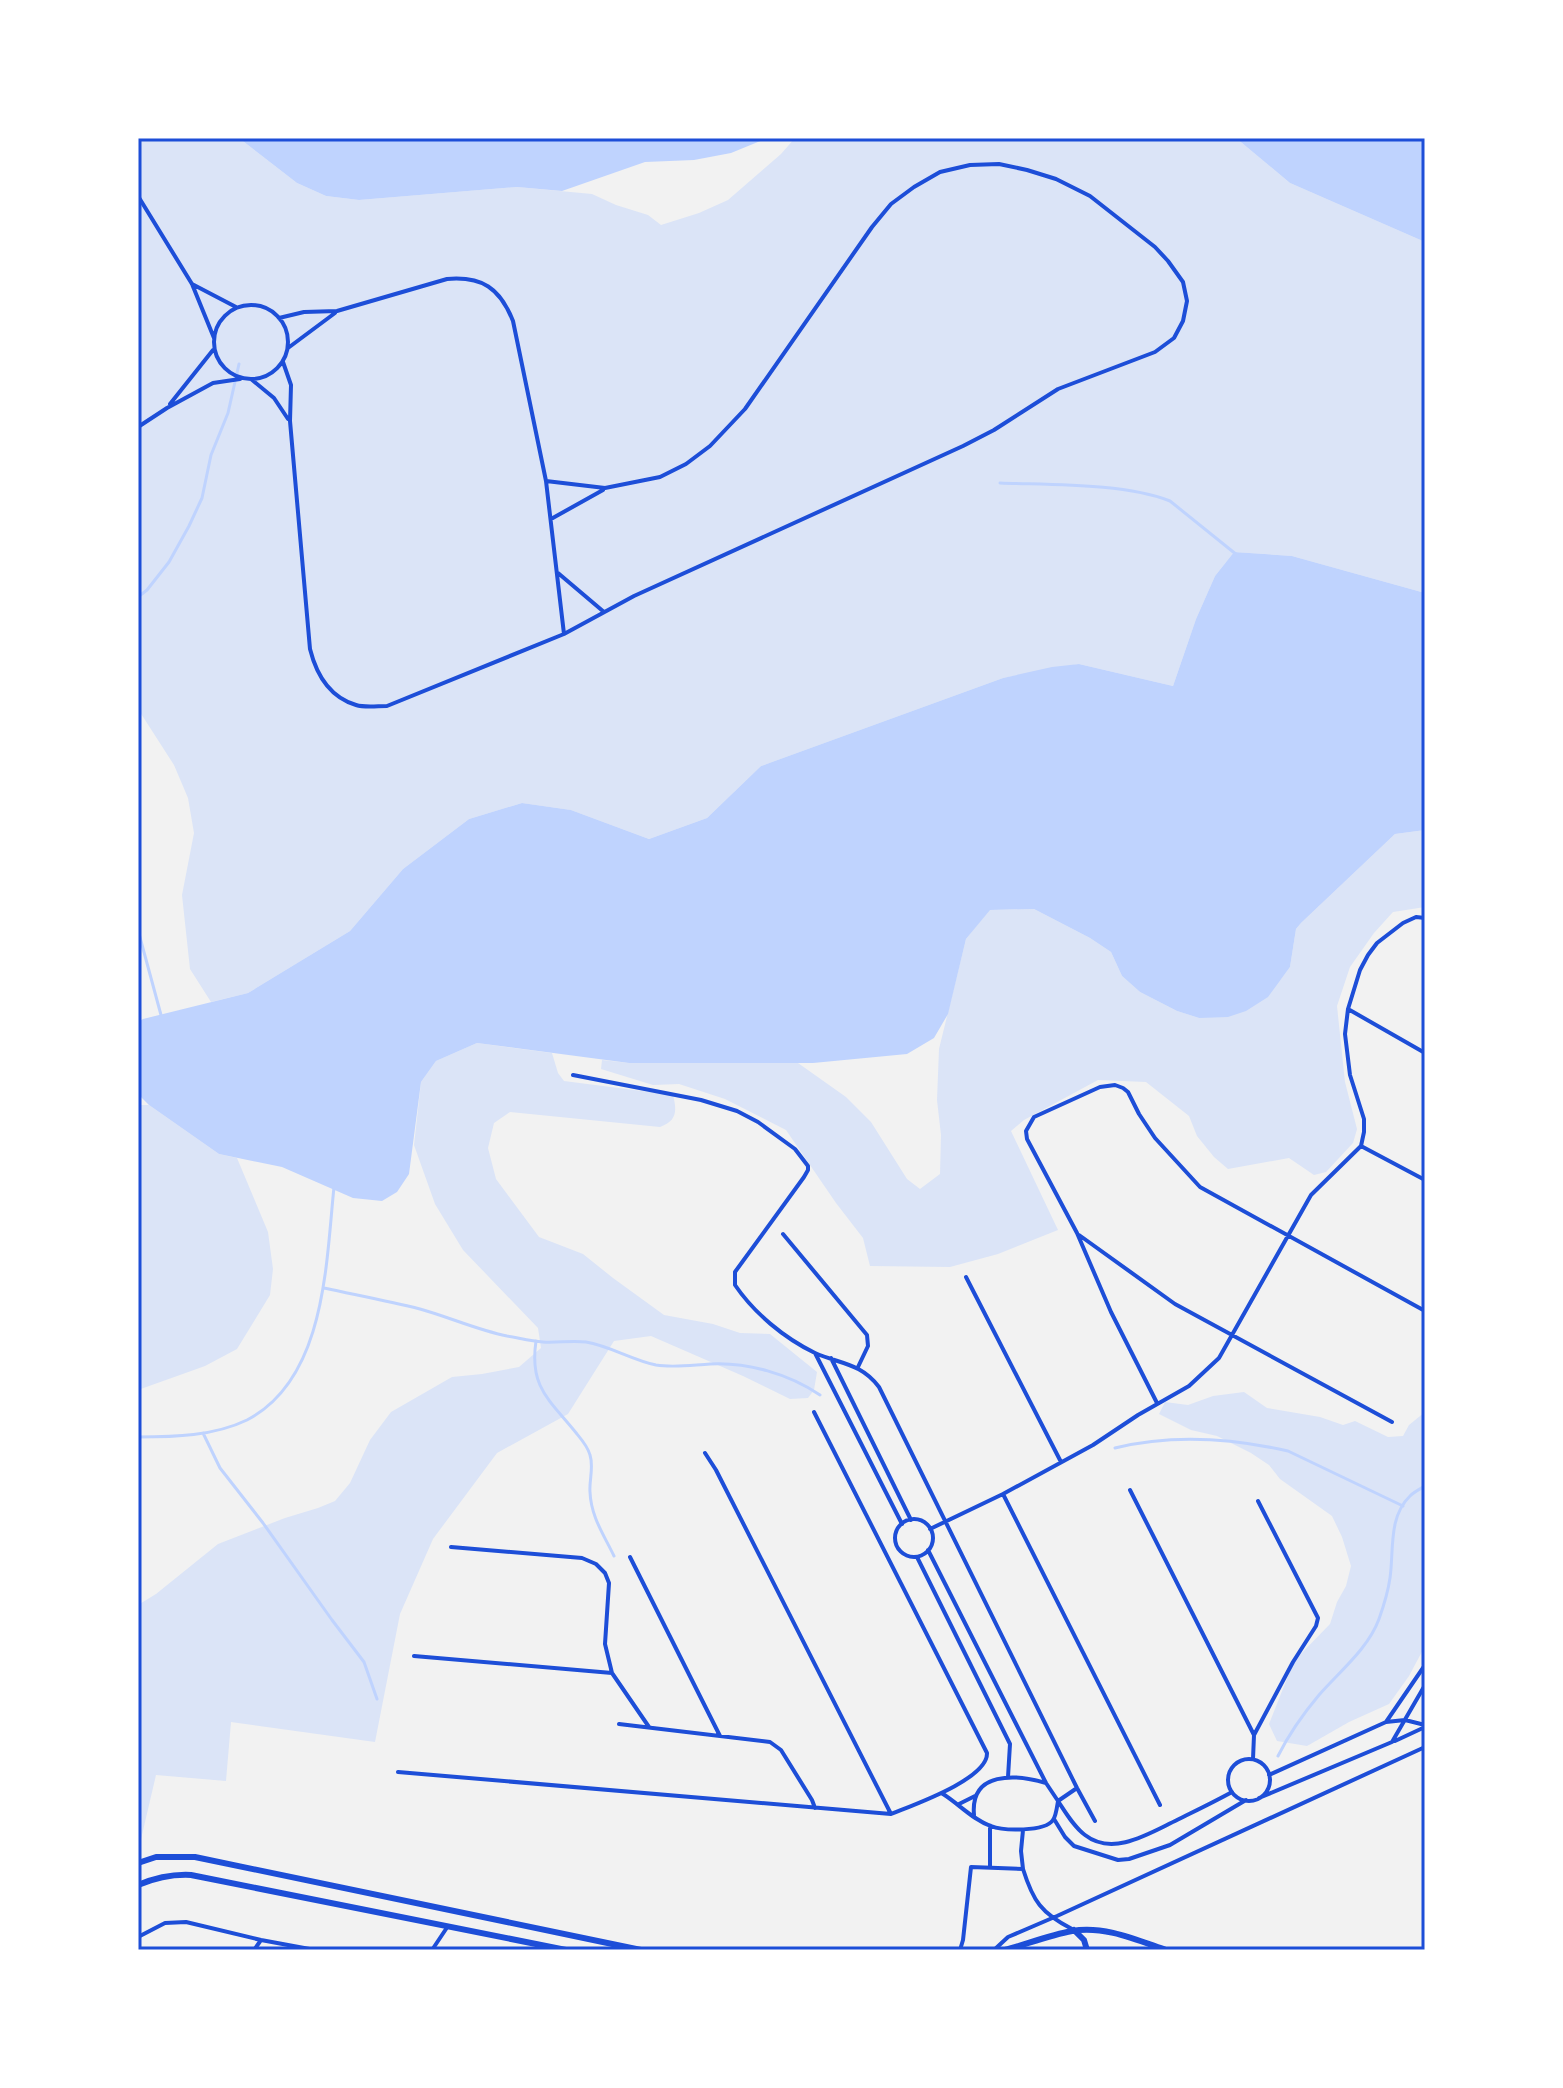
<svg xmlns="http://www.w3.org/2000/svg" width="1563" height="2088" font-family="Arial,sans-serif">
<rect width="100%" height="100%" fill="#f2f2f2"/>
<!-- green -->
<path fill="#dbe4f7" d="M138,138h101l58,45 29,13 33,4 158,-13 75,7 24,11 32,10 13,10 38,-12 29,-13 53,-46 14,-16h441l54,45 135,59v351l-133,-37 -58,-4 -19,24 -19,43 -23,67 -94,-22 -76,14 -242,88 -54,52 -58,21 -78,-29 -49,-7 -53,16 -66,50 -53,62 -102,62 -37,9 -21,-33 -8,-74 12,-62 -6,-35 -14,-33 -36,-56z
M1425,830v77l-32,5 -19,21 -24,34 -13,39 8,76 12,47 -4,14 -27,29 -12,3 -25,-17 -61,11 -14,-12 -17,-21 -8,-20 -43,-34 -48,-2 -74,40 -13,11 47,99 -60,24 -48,13 -80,-1 -7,-28 -27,-35 -50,-73 -61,-31 -46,-15 -26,1 -52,-16 1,-9 27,3h169l48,34 25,25 36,57 13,10 20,-15 1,-39 -4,-35 2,-51 27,-110 23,-29 45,-1 56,29 21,14 11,24 18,16 37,19 22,7 82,-39 9,-12 6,-38 5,-6 94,-89z
M477,1043l75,10 6,20 6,8 109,14c4,16 4,26 -13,32l-150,-15 -16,11 -6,25 8,31 43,58 44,17 30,24 51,37 49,9 27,9 30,1 47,38 -3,18 -6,8 -18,1 -47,-23 -92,-40 -37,5 -46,73 -71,39 -64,86 -33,75 -25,128 -144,-20 -5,59 -70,-6 -18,77v-247l18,-11 62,-50 67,-26 33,-10 17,-7 15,-18 20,-43 21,-28 61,-35 30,-3 37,-7 22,-19 -3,-20 -75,-78 -28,-46 -21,-59 7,-63 15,-21z
M138,1105h11l70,49 18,4 31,74 5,37 -3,26 -33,54 -32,17 -67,24z
M1244,1392l23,16 53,9 23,8 12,-4 33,16 15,-1 6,-11 16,-13v234l-16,30 -20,28 -40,18 -42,24 -30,-5 -8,-17 25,-63 36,-37 7,-22 9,-16 5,-20 -9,-29 -10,-21 -52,-37 -11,-14 -18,-12 -34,-17 -26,-6 -32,-16 6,-12 23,3 25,-9z"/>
<!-- water -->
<path fill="#bfd3fe" d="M239,138h529l-37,15 -37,7 -49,2 -83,29 -45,-4 -158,13 -33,-4 -29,-13z
M1236,138h189v104l-135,-59z
M1234,552l58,4 133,37v237l-30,4 -94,89 -5,6 -6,38 -22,30 -22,14 -18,6 -29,1 -22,-7 -37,-19 -18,-16 -11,-24 -21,-14 -56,-29 -44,1 -24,29 -18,75 -14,24 -27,16 -94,9h-184l-152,-20 -41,18 -15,21 -12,92 -12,18 -15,9 -29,-3 -71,-31 -63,-13 -70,-49 -11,-11v-72l5,-3 105,-26 102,-62 53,-62 66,-50 53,-16 49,7 78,29 58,-21 54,-52 242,-88 49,-11 27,-3 94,22 23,-67 19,-43z"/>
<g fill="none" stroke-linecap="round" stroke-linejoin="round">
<!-- stream -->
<path stroke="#bfd3fe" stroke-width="3" d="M1000,483c50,2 124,0 170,18l67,54
M138,597l9,-7 22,-28 20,-36 13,-28 9,-43 17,-42 11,-49
M138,930l23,85
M324,1288c32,7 64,13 96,21 29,8 57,21 87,27 12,2 24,5 36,6 15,1 29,-2 43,0 24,4 46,18 70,23 18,3 36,0 54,-1 38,-2 79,10 110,31
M536,1341c-7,47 14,59 41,93 5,6 11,13 13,21 4,12 -1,25 0,37 1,25 14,43 24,64
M203,1433l17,35 43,55 69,97 32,42 13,37
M138,1437c36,0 76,-1 109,-17 79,-41 79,-157 87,-233
M1115,1448c57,-14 116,-10 173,3l115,55
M1278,1756c11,-22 25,-42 41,-61 20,-23 49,-46 60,-76 5,-14 9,-27 11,-41 4,-27 -2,-61 20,-82 4,-4 10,-7 15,-10"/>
<!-- minor -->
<path stroke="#1d4ed8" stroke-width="4" d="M138,196l54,88 22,54
M192,284l44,23
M214 342a37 37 0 1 1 74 0a37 37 0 1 1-74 0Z
M279,318l25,-6 33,-1 110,-32c35,-3 53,9 66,42l33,160 18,153
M288,348l47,-35
M283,362l8,23 -1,36 20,228c6,24 19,48 46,56 9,3 21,1 31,1l177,-72 70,-38 329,-150 31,-16 64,-41 97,-37 19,-14 9,-17 4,-20 -4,-19 -15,-21 -13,-14 -65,-51 -34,-17 -29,-9 -28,-6 -29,1 -30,7 -26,15 -23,17 -19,23 -127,182 -35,37 -24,18 -26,13 -55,11 -59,-7
M251,379l23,19 14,21
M170,404l43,-54
M138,427l29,-19 46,-25 27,-4
M551,519l52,-29
M558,573l46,39
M1348,1009l77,44
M573,1075l128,25 36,11 21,11 37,27 13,17v4l-4,7 -69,95v13c19,28 49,53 80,68 25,11 46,10 64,34l198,401 18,33
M1361,1146l64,34
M783,1234l84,101 1,11 -10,21
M1079,1235l96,69 217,118
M966,1277l95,185
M815,1353l87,171
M831,1358l80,162
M1157,1403l-46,-91 -34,-79 -50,-94 -1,-8 8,-14 66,-30 15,-2 8,3 5,4 11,22 16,24 45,49 225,124
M705,1453l11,17 175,344
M1130,1490l124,245 -1,24
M1003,1494l157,311
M895 1538a19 19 0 1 1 38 0a19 19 0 1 1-38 0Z
M930,1529l73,-35 90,-49 45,-30 51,-29 30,-28 92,-163 50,-49 3,-14v-13l-14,-44 -5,-41 3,-25 12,-39 8,-15 9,-12 26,-20 13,-6 9,1
M451,1547l131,11 14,6 9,9 4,10 -4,61 7,29
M928,1550l118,233 12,18c-1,6 -2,15 -5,19 -8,12 -50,11 -62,6 -18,-6 -32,-22 -48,-32
M630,1557l90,179
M917,1557l93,187 -2,33
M414,1656l198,17 37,54
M1386,1722l39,-57
M619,1724l151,18 11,8 31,50 3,8
M1254,1735l39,-73 23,-36 2,-8 -60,-117
M1395,1741l30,-14
M1228 1780a21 21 0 1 1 42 0a21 21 0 1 1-42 0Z
M398,1772l493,42c22,-9 97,-35 96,-61l-173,-341
M1269,1775l117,-53 19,-2 20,5
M1077,1788l-19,13c8,12 16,26 27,34 28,22 65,-2 92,-15 18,-9 37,-18 55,-28
M1259,1798l133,-56 33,-57
M959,1804l16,-8
M974,1815c-4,-44 42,-41 72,-32
M1054,1819l11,18 9,9 44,14 11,-1 41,-14 76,-45
M990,1826v42
M1023,1869l-2,-18 2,-21
M138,1937l27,-14 21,-1 75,18 54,10
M138,1949l1,1
M254,1950l7,-10
M432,1950l16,-24
M960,1950l3,-10 8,-73 52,2c10,32 18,44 49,60
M994,1950l14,-13 49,-21 368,-169"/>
<!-- secondary -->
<path stroke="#1d4ed8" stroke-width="6" d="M138,1863l18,-6h39l446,93
M138,1885c17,-7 34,-11 53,-10l375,75
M1074,1930l10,10 3,10
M1005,1950c22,-6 45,-15 67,-19 31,-6 65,9 94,19"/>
</g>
<!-- border -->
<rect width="1563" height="2088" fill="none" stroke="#ffffff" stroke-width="280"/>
<rect x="140" y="140" width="1283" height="1808" fill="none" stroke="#1d4ed8" stroke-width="3"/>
</svg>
